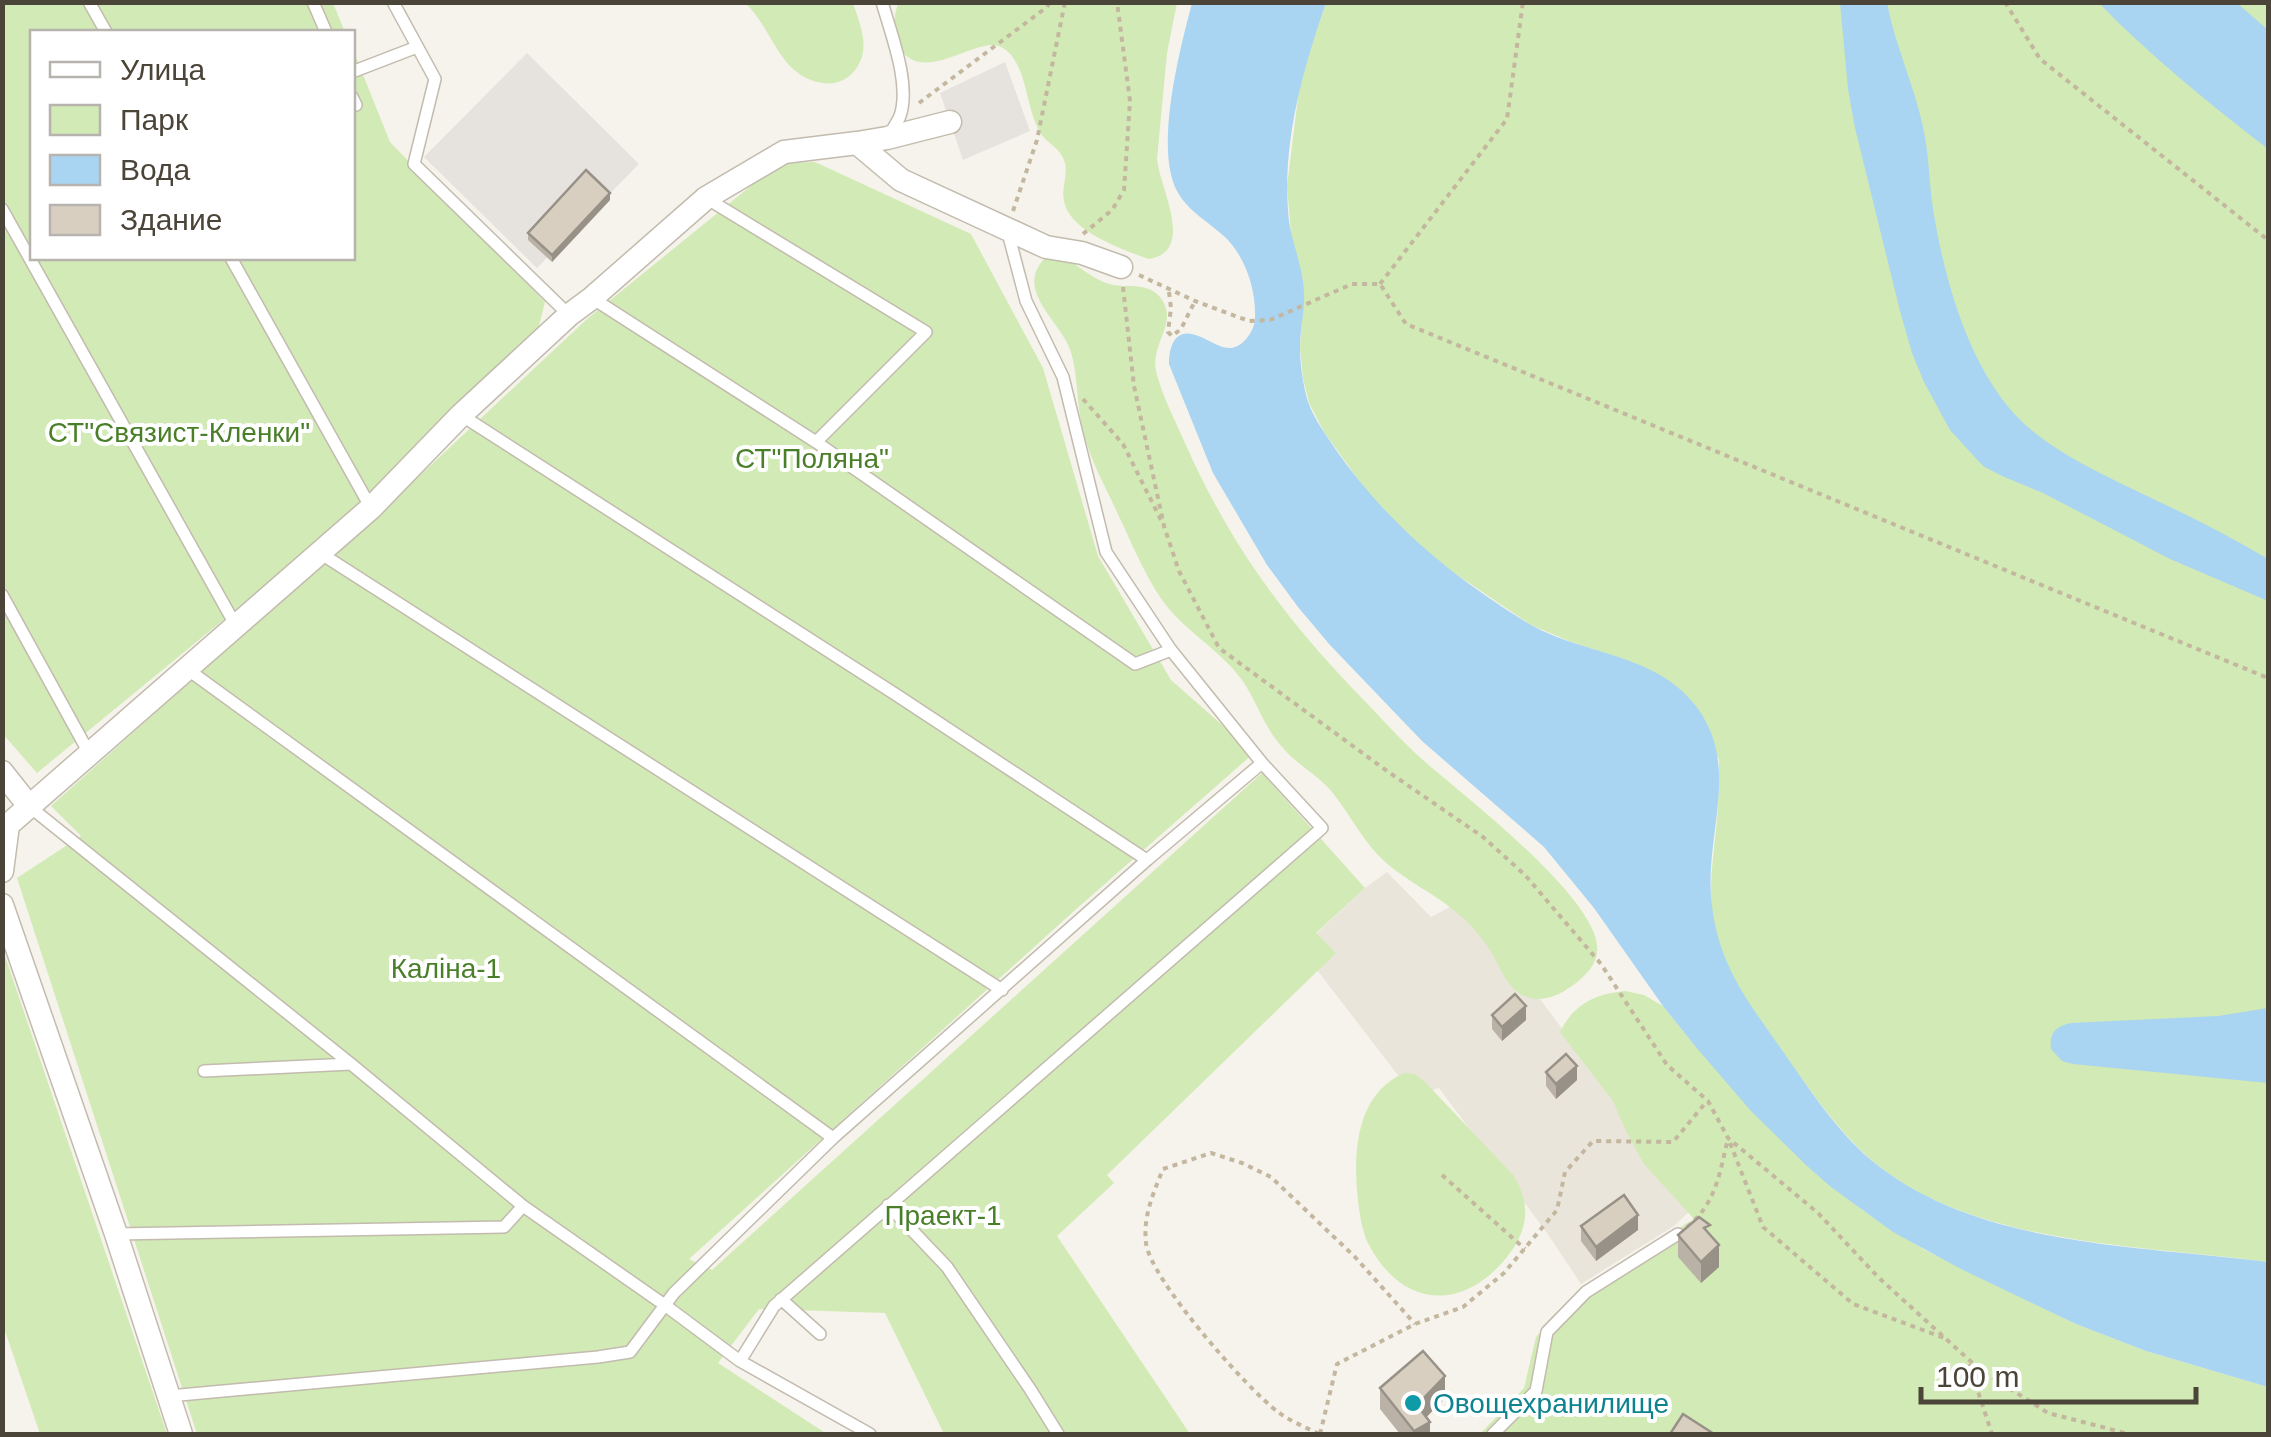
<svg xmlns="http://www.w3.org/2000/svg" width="2271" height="1437" font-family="Arial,sans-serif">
<rect width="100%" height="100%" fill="#f6f3ec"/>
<!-- residential -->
<path fill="#eae5da" d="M1387,872l44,45 34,-18 230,307 -21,20 -93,58 -34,-51 -108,-145 -25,8 -97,-126 19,-17 -20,-19 49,-46z"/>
<!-- industrial -->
<path fill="#e6e2dd" d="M527,53l112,111 -102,104 -113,-111z
M1005,62l25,69 -67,29 -23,-67z"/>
<!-- green -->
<path fill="#d2eab5" d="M2,3h331l12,29h-313v226h320l1,-208 37,92 155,160 -6,24 -181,183 -321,264 -35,-40z
M745,3h108c7,21 18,45 3,66 -8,11 -20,16 -33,14 -44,-6 -50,-55 -78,-80z
M898,3h279l-10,50 -10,106c3,30 39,92 -8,100 -26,-9 -80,-28 -85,-58 -3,-13 4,-25 1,-38 -4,-15 -16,-18 -24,-29 -4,-6 -7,-15 -9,-21 -6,-19 -8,-42 -21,-58 -5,-6 -11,-10 -20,-10 -28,2 -71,37 -92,2 -8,-14 -5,-30 -1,-44z
M1326,3h942v1259c-126,-17 -299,-16 -399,-104 -32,-29 -57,-65 -82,-100 -29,-42 -62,-81 -73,-132 -7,-36 0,-71 3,-107 2,-20 2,-40 2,-60l-84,-96 -66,-22 -38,-16 -90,-61 -47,-42 -23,-25 -47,-65 -15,-29 -6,-25 -3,-31 4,-55 -13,-59 -4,-47 12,-96 9,-35z
M815,162l156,72 72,134 55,188 73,124 83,73 -180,158 -385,348 23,11 550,-497 103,115 -49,45 20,20 -229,222 7,8 -57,53 133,198h-246l-59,-121 -126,-4 -41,54 109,71h-630l-180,-556 64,-42 -30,-30 348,-311 188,-176 192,-156z
M1064,257c14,9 27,20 42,26 19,7 39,-3 54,14 20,25 -10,46 -4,74 6,25 19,49 29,72 43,97 96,171 170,248 23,23 44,48 68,69 37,33 181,142 174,192 -1,13 -11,23 -21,31 -8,6 -16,11 -25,14 -13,4 -26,2 -36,-7 -10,-9 -15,-22 -21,-33 -8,-14 -18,-27 -30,-38 -26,-25 -61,-38 -86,-64 -18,-19 -29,-42 -46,-63 -14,-17 -36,-28 -50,-45 -18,-20 -25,-45 -40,-67 -23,-32 -60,-50 -82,-83 -18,-27 -30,-58 -44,-87 -11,-24 -24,-47 -31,-72 -9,-28 -6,-58 -14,-86 -9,-30 -58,-61 -26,-94z
M3,950l164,484h-127l-37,-109z
M1625,991l19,4 19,11 32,40 167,164 63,40 151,74 70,27 122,36v47h-788l44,-46 12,-51 36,-39 33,-25 89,-54 -50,-55 -19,-35 -12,-28 -53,-69c14,-28 35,-38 65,-41z
M1404,1073l11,1 10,8 89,94c16,27 15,51 -4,77 -43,58 -106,58 -141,-8 -7,-13 -9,-30 -11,-44 -5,-47 -3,-106 46,-128z"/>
<!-- water -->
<path fill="#a9d4f2" d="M1192,3h134c-23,66 -43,136 -38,207 1,28 15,54 16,82 1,18 -4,37 -4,55 0,17 3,38 8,55 6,17 18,33 28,48 50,72 115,126 190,172 52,32 123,30 165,78 52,60 15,128 20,196 5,67 36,104 73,157 26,37 52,77 87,107 106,88 268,85 397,102v125l-122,-36 -70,-27 -115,-55 -68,-37 -62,-45 -25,-22 -55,-54 -56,-65 -32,-40 -69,-98 -50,-61 -122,-106 -92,-96 -32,-38 -31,-42 -54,-92 -44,-109c0,-14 4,-34 23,-30 20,4 36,27 55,4 5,-7 8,-13 8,-21 1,-27 -9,-58 -28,-78 -16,-16 -39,-27 -50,-48 -23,-43 3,-142 15,-188z
M1840,3h47c8,42 27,82 36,124 6,27 6,55 10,82 12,75 40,176 102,224 34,27 73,44 112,63 41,19 82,40 121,63v42l-98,-42 -127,-66 -41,-17 -19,-10 -33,-36 -26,-48 -12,-29 -12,-42 -45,-183 -7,-39z
M2099,3h138l31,27v119c-58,-45 -118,-93 -169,-146z
M2268,1008v75l-195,-19 -11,-3 -11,-12c-2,-16 5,-23 20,-26l147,-7z"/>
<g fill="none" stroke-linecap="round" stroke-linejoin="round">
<!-- lane casing -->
<g stroke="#c2bbae" stroke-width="14">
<path id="lane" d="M89,2l17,30
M313,2l13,30
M393,2l42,77 -21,85 155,151
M882,2c9,32 29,82 18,114 -3,7 -8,14 -12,21
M352,72l65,-25
M352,97l4,8
M706,198l220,134 -110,110
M2,209l234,417
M231,258l140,250
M592,298l224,144 319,222 36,-14
M461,415l434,279 252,166
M320,553l682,437
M2,595l87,158
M187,669l646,469
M30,807l321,257 172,142 143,100 74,55 130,73
M204,1071l147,-7
M888,1205l59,62 83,122 28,45
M116,1234l388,-7 19,-21
M781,1299l39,35
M740,1361l34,-55 548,-478 -60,-65 -91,-113 -65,-98 -43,-175 -37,-76 -19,-72
M169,1396l429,-39 32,-5 44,-59 159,-155 314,-278 115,-97
M1493,1434l43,-43 11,-59 39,-40 92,-58"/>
</g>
<!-- street casing -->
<g stroke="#c2bbae" stroke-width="25">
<path id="street" d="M857,143l30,-5 63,-16
M2,772l27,34
M2,871l6,-46 363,-317 90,-93 108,-100 23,-17 114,-100 78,-46 73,-9 44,37 145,67 36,6 39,14
M2,905l114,329 65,200"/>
</g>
<!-- path -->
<path stroke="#c4b79f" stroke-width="4" stroke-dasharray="5 5" stroke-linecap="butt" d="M2005,2l35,57 228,181
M919,103l128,-96 3,-5
M1013,211l24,-71 28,-138
M1083,234l29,-24 12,-20 6,-89 -13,-99
M1139,275l56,26 54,20 21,-1 82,-36h28l26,40 862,354
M1380,284l127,-165 16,-117
M1123,287l11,99 30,140 15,45 40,77 168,123 96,66 42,38 76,89 66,101 41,36 20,37 90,75 60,64 101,92 69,44 81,21
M1169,292l2,16 -3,24 4,4 9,-7 14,-28
M1083,399l40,45 38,76
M1730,1143l33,84 90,77 91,34
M1442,1175l83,74
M1687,1227c29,-23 33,-55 41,-89
M1969,1364l23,70
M1319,1434c-14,-7 -29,-13 -41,-22 -31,-23 -128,-133 -132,-169 -3,-27 7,-49 17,-74l48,-16 31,10 29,14 84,80 60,67
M1320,1434l17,-70 78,-40 48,-17 41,-34 53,-63 8,-38 28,-31 80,1 34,-41"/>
<!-- lane -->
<use href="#lane" stroke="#fff" stroke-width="11"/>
<!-- street -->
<use href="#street" stroke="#fff" stroke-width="22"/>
</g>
<!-- wall -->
<path fill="#bab2a6" d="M610,200l-58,62 -24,-22v-7z
M1492,1015l34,5 -24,21 -10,-12z
M1546,1072l31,8 -21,19 -10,-13z
M1581,1226l57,4 -42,31 -15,-20z
M1710,1234l9,33 -18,16 -23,-26v-22z
M1380,1388l65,10 -19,19 4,17h-30l-20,-25z"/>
<!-- shaded-wall -->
<path fill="#979187" d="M610,193v7l-58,62v-7z
M1526,1006v14l-24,21v-14z
M1577,1066v14l-21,19v-15z
M1638,1215v15l-42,31v-14z
M1719,1245v22l-18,16v-21z
M1445,1376v22l-28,29v-22z
M1430,1422v12h-16v-3z"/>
<!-- building -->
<path fill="#d8cfc1" stroke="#979187" stroke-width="2.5" d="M586,170l24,23 -58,62 -24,-22z
M1515,994l11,12 -24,21 -10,-12z
M1566,1054l11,12 -21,18 -10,-12z
M1624,1195l14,20 -42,32 -15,-21z
M1699,1217l11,8 -6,3 15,17 -18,17 -23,-27z
M1423,1351l22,25 -28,29 13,17 -16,9 -34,-43z
M1683,1414l31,20h-44z"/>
<!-- markers -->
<circle fill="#0f9aa8" stroke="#fff" stroke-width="4" cx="1413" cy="1403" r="10"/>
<g text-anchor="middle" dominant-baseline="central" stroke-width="8" stroke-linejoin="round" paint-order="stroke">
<!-- park labels -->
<g font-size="28" fill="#4a7f2a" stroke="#fff">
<text x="179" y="432">СТ"Связист-Кленки"</text>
<text x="812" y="458">СТ"Поляна"</text>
<text x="446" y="968">Каліна-1</text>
<text x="943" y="1215">Праект-1</text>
</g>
<!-- culture labels -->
<g font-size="28" fill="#0d838f" stroke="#fff" text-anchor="start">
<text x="1433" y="1403">Овощехранилище</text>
</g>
</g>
<!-- border -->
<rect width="2271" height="1437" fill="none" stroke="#4b4439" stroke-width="10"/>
<!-- legend -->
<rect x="30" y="30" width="325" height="230" fill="#ffffff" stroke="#b7b4b0" stroke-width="2.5"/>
<rect x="50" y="62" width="50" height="15" fill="#ffffff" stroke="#b7b4b0" stroke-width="2.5"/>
<text x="120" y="80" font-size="30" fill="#4b4439">Улица</text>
<rect x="50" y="105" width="50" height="30" fill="#d2eab5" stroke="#b7b4b0" stroke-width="2.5"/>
<text x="120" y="130" font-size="30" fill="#4b4439">Парк</text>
<rect x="50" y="155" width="50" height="30" fill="#a9d4f2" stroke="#b7b4b0" stroke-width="2.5"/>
<text x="120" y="180" font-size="30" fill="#4b4439">Вода</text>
<rect x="50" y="205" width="50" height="30" fill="#d8cfc1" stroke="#b7b4b0" stroke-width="2.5"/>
<text x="120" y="230" font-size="30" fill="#4b4439">Здание</text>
<!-- scale -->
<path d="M1921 1387v15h275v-15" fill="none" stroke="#4b4439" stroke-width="5"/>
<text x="1936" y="1387" font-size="30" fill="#4b4439" stroke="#ffffff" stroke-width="8" paint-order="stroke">100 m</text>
</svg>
